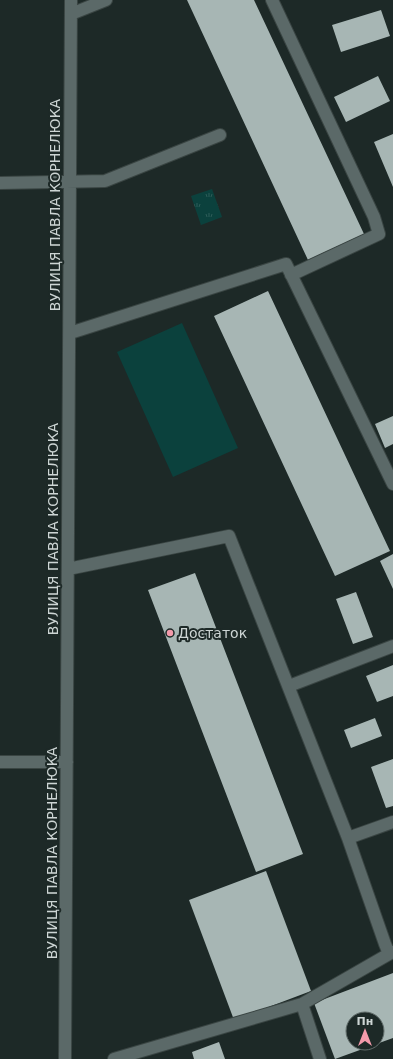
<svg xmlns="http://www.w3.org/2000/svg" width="393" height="1059" font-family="'DejaVu Sans',sans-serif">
<defs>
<pattern id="park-tufts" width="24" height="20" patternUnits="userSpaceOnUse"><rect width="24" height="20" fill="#0b413d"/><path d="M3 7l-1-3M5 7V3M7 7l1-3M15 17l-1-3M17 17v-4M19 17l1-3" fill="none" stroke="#2d5c58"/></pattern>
</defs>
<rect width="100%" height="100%" fill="#1d2927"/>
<!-- grass -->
<path fill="#0b413d" d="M182,323l56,125 -65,29 -56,-125z"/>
<!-- park -->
<path fill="url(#park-tufts)" d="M212,189l10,28 -21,8 -10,-29z"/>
<!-- building -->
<path fill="#a7b6b4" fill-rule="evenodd" d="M187,0h67l110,234 -56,26z
M381,10l9,26 -49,16 -9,-27z
M378,76l12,25 -44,21 -12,-25z
M393,134v53l-19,-45z
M268,291l122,260 -55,25 -121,-260z
M393,416v28l-8,4 -10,-24z
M393,554v35l-13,-28z
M195,573l108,281 -47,18 -108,-282z
M356,592l17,45 -20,7 -17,-45z
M393,665v31l-16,6 -11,-26z
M375,718l7,18 -31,12 -7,-18z
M393,759v47l-7,2 -15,-41z
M266,871l45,120 -77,29 -45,-120z
M393,973v65l-58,21 -21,-56zM353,1019h24v24h-24z
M219,1042l6,17h-31l-2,-7z"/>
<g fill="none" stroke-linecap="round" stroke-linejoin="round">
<!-- minor casing -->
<g stroke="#3a4543" stroke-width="14">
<path id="minor" d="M272,0l102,217 5,17 -88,41
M71,14l35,-14
M0,183l105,-2 115,-46
M70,333l216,-69 107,220
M68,569l161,-33 119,302 37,106 4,10 4,-2
M289,686l104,-40
M0,762h67
M348,838l45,-16
M65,1059l6,-1059
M114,1059l188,-55
M320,1059l-18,-55 87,-50"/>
</g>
<!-- minor -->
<use href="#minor" stroke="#5b6968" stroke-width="12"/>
</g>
<!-- markers -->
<circle fill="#f39aab" stroke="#1d2927" stroke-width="1.5" cx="170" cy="633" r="4"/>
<g text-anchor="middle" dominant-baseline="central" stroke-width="4" stroke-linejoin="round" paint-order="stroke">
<!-- street labels -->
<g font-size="14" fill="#cdd5d4" stroke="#1d2927">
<text transform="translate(55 205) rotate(-90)">ВУЛИЦЯ ПАВЛА КОРНЕЛЮКА</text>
<text transform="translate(53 529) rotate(-90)">ВУЛИЦЯ ПАВЛА КОРНЕЛЮКА</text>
<text transform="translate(52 853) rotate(-90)">ВУЛИЦЯ ПАВЛА КОРНЕЛЮКА</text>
</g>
<!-- poi labels -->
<g font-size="14" fill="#cdd5d4" stroke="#1d2927" text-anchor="start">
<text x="178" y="633">Достаток</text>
</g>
</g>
<!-- north arrow -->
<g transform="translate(365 1031)"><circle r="19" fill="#1d2927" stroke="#636e6c"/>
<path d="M0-3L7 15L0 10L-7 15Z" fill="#f39aab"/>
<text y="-6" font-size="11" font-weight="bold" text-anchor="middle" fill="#cdd5d4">Пн</text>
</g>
</svg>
